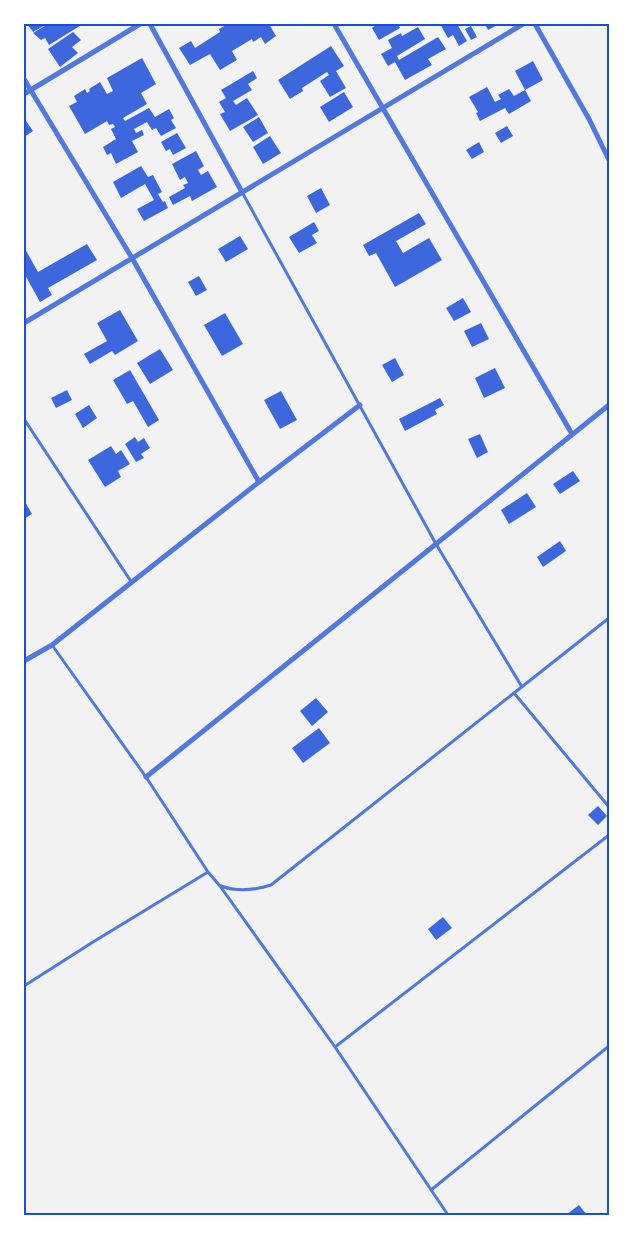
<svg xmlns="http://www.w3.org/2000/svg" width="633" height="1239" font-family="Arial,sans-serif">
<rect width="100%" height="100%" fill="#f2f2f2"/>
<!-- building -->
<path fill="#3d67dc" d="M27,24h20l-14,8z
M48,24h35l-34,21 -4,-7 -4,2 -8,-7z
M228,24h41l7,12 -11,8 -4,-7 -8,5 -1,-3 -20,12 5,9 -17,10 -10,-16 -20,11 -11,-17 12,-7 4,7 25,-16 -1,-3z
M377,24h20l3,4 -21,12 -7,-12z
M440,24h17l10,17 -8,5 -6,-11 -5,3z
M485,24h14l-11,6z
M471,26l6,11 -6,3 -6,-11z
M418,27l7,12 -28,17 2,4 39,-23 8,12 -18,10 4,6 -27,15 -10,-18 -7,4 -7,-12 11,-6 -4,-8 13,-7 1,3z
M73,32l8,8 -9,7 6,6 -18,14 -12,-18z
M331,46l13,20 -8,5 10,17 -16,9 -10,-16 9,-6 -2,-3 -25,16 1,3 -13,8 -12,-19z
M142,58l14,26 -15,9 6,11 -24,14 2,3 24,-13 6,9 14,-8 5,9 -3,2 5,8 -15,8 -5,-8 -4,2 -5,-8 -13,7 2,4 6,-3 2,5 -12,6 6,11 -22,12 -5,-11 -4,2 -4,-8 13,-8 -5,-10 4,-2 -2,-3 -4,1 -2,-4 -22,13 -16,-28 8,-4 -3,-6 11,-7 2,4 3,-2 -1,-2 11,-7 7,12 6,-3 -6,-13z
M533,61l10,19 -18,10 -10,-19z
M253,71l4,7 -9,6 4,6 -19,11 3,4 11,-7 11,17 -28,16 -10,-17 5,-2 -6,-10 7,-4 -5,-8z
M487,87l8,15 6,-3 -3,-4 11,-6 5,7 11,-6 6,11 -22,13 -4,-6 -25,13 -4,-8 2,-1 -9,-15z
M344,92l9,15 -24,15 -9,-15z
M259,117l9,16 -15,9 -10,-15z
M24,118l9,13 -9,6z
M507,126l6,10 -12,7 -6,-10z
M177,133l9,15 -13,7 -3,-6 -4,2 -5,-9z
M270,136l11,17 -18,11 -10,-17z
M479,142l5,10 -12,7 -6,-9z
M196,151l8,15 -6,4 3,5 7,-4 9,16 -25,14 -2,-5 -17,9 -4,-8 16,-9 -2,-3 5,-2 -3,-6 -5,3 -8,-16z
M141,166l7,11 5,-2 9,17 -4,2 5,8 2,-1 3,7 -24,13 -7,-12 17,-9 -9,-16 -24,14 -8,-16z
M321,188l9,17 -14,8 -9,-17z
M419,213l7,11 -30,17 7,12 26,-15 13,22 -47,27 -19,-34 -7,3 -6,-11z
M314,222l5,9 -7,4 5,8 -18,10 -10,-16z
M240,236l8,13 -22,13 -8,-13z
M87,244l10,16 -49,28 4,7 -12,7 -16,-29v-26l14,25z
M199,276l8,14 -11,6 -8,-14z
M463,298l8,14 -17,9 -8,-13z
M120,310l18,31 -23,14 -3,-4 -22,13 -6,-10 23,-13 -10,-18z
M225,313l18,31 -21,12 -18,-31z
M481,323l8,16 -17,8 -8,-16z
M160,349l13,21 -23,14 -13,-21z
M395,358l9,17 -12,7 -10,-17z
M495,368l10,20 -21,10 -9,-20z
M130,370l29,50 -11,7 -15,-26 -6,3 -14,-24z
M67,390l5,10 -16,8 -5,-10z
M281,391l16,29 -17,9 -16,-29z
M440,398l4,7 -9,5 2,4 -32,17 -6,-12z
M89,405l8,13 -14,10 -8,-14z
M480,434l8,18 -11,6 -9,-19z
M135,437l3,5 6,-4 6,10 -9,6 3,4 -8,4 -11,-18z
M111,446l5,8 5,-4 9,14 -12,7 3,6 -16,10 -17,-27z
M573,471l7,10 -20,13 -7,-10z
M527,493l9,14 -27,17 -8,-14z
M24,500l8,14 -8,5z
M560,541l6,10 -23,16 -6,-10z
M316,698l12,14 -16,14 -12,-15z
M319,728l11,15 -27,20 -11,-15z
M598,806l9,10 -9,9 -10,-10z
M443,917l9,11 -16,12 -8,-11z
M579,1205l8,10h-21z"/>
<g fill="none" stroke-linecap="round" stroke-linejoin="round">
<!-- service -->
<path stroke="#5277de" stroke-width="3" d="M242,192l194,352 86,143
M24,419l108,164
M52,645l94,132 62,95 12,14 115,161 113,168
M514,693l95,114
M221,886c16,6 34,4 50,-1l338,-267
M24,986l69,-44 115,-70
M335,1047l274,-212
M431,1190l178,-144"/>
<!-- minor -->
<path stroke="#5277de" stroke-width="5" d="M150,24l92,168
M334,24l238,410
M535,24l54,95 20,41
M24,79l108,179 127,224
M24,94l116,-70
M24,323l499,-299
M24,661l28,-16 207,-163 101,-77
M146,777l463,-372"/>
</g>
<!-- border -->
<rect width="633" height="1239" fill="none" stroke="#ffffff" stroke-width="50"/>
<rect x="25" y="25" width="583" height="1189" fill="none" stroke="#1d4ed8" stroke-width="2"/>
</svg>
